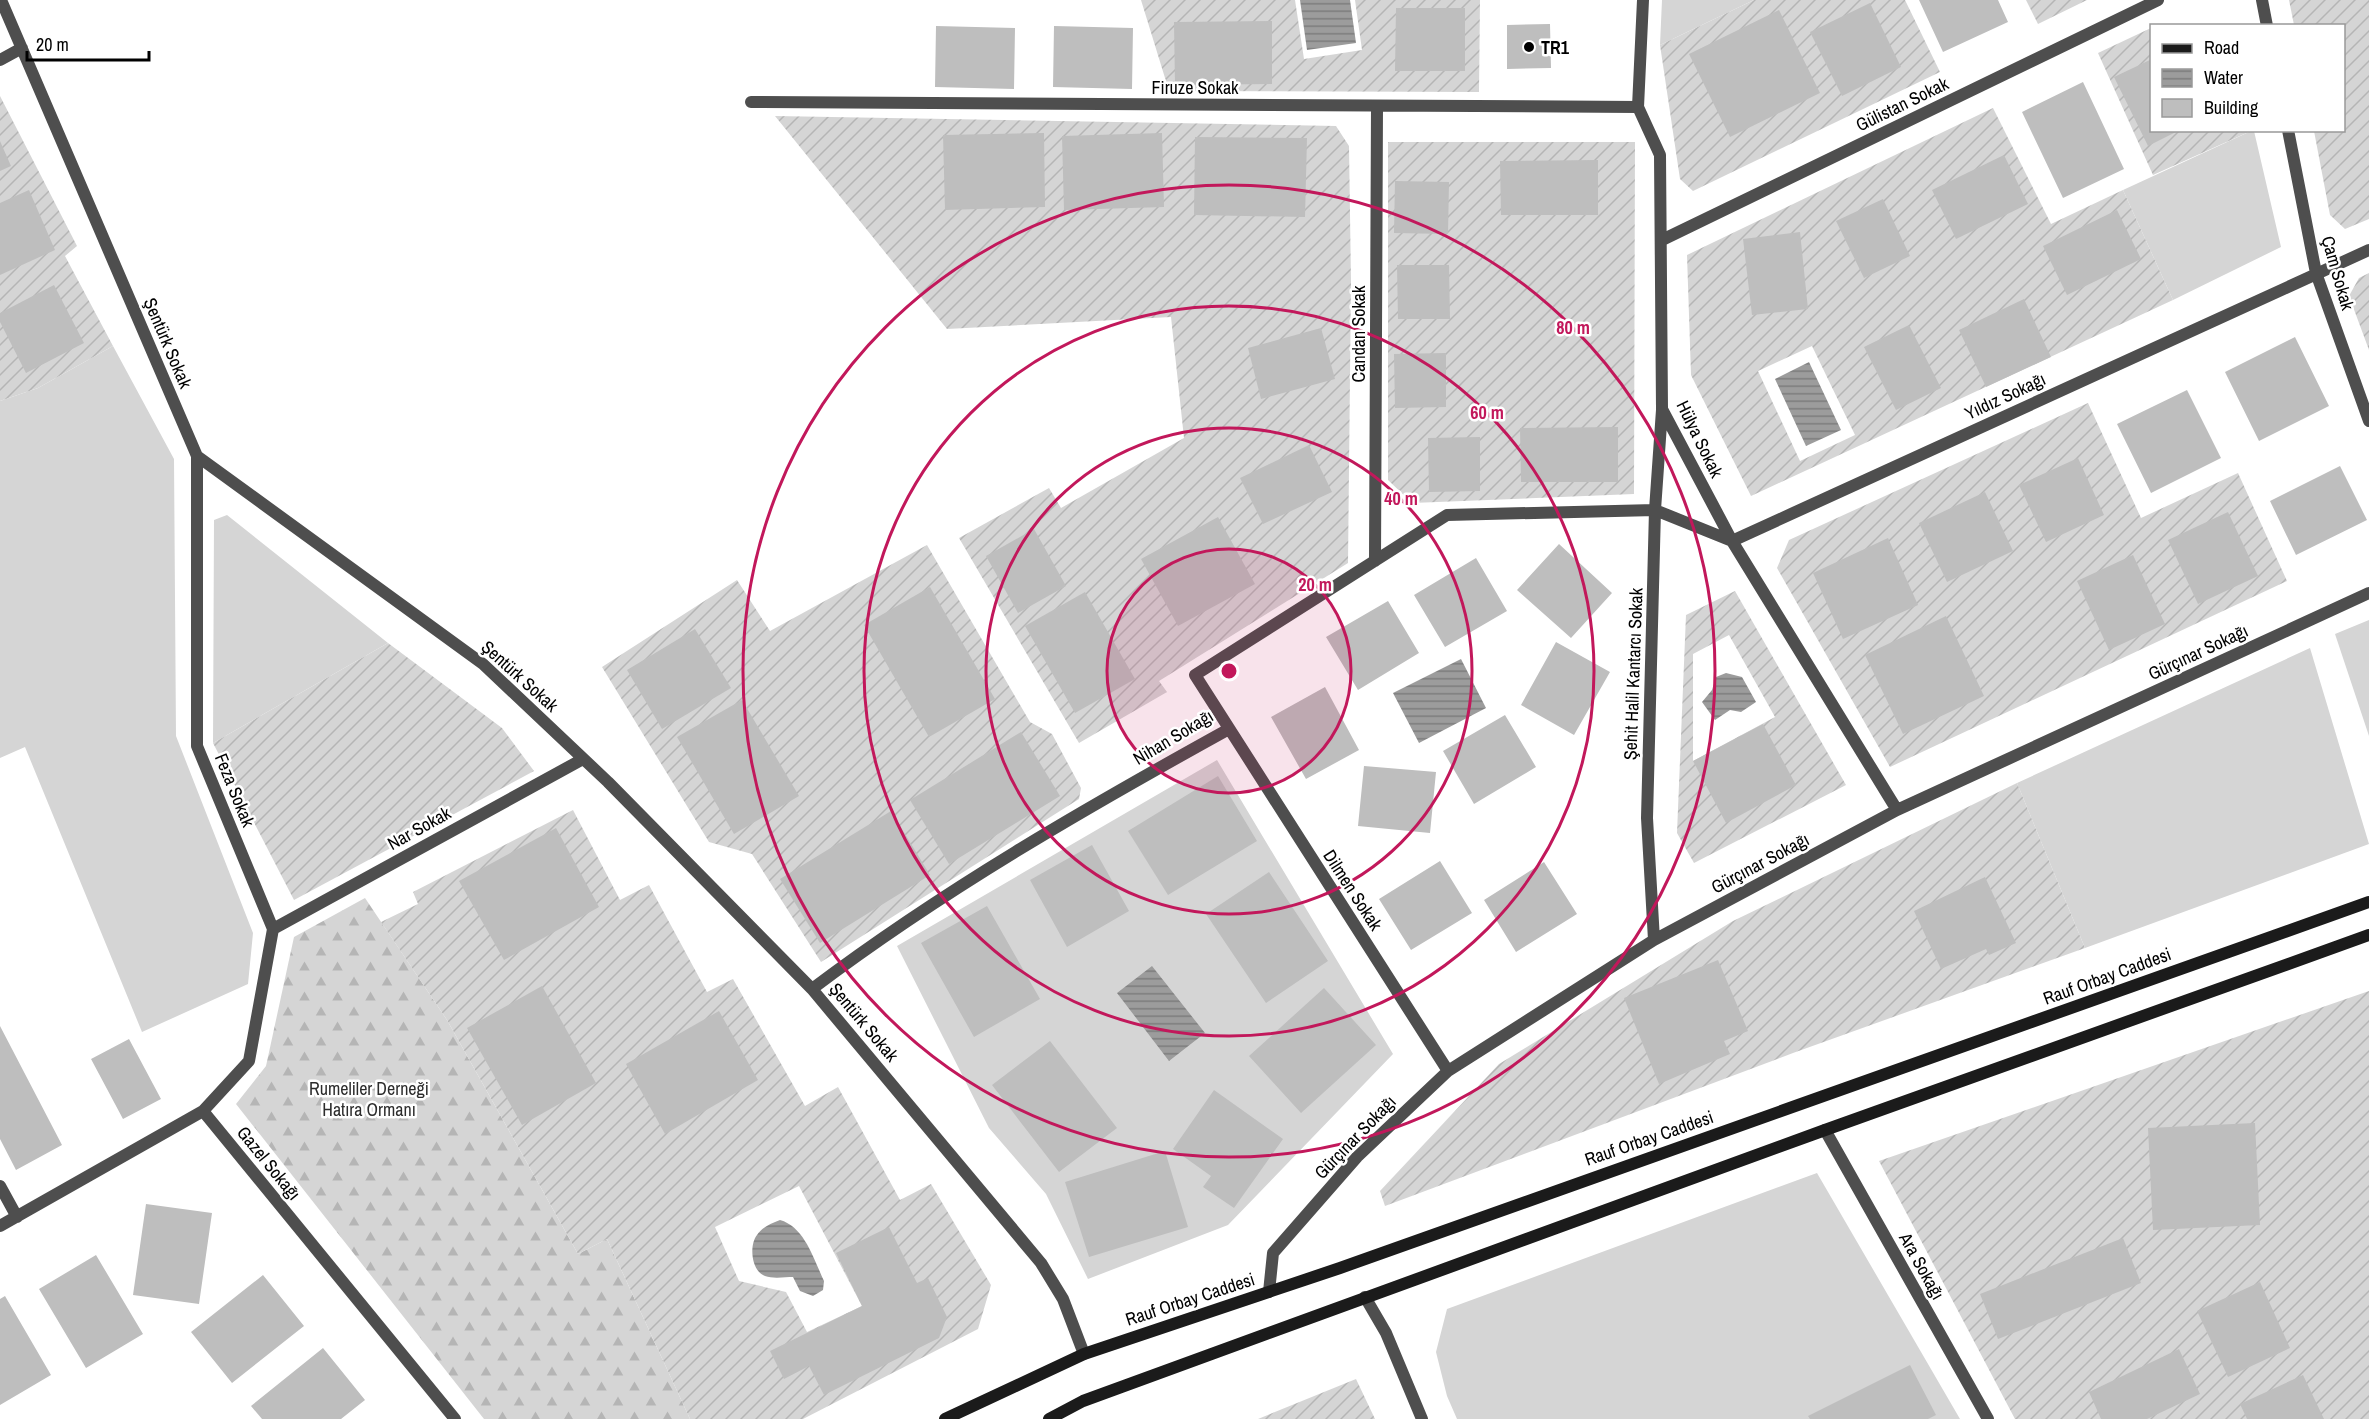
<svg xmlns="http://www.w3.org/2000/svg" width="2369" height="1419" font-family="'Archivo Narrow',sans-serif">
<defs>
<pattern id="forest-firs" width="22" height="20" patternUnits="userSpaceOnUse" patternTransform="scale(1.5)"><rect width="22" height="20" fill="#d5d5d5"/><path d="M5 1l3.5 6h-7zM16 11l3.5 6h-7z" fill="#b5b5b5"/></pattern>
<pattern id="garden-furrows" width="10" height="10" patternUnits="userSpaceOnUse" patternTransform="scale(1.5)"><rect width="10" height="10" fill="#d5d5d5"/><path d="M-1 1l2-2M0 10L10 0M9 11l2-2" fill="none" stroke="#b5b5b5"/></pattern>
<pattern id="water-rules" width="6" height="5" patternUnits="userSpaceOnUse" patternTransform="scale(1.5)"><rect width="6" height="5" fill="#9c9c9c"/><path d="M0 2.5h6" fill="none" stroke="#7d7d7d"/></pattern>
</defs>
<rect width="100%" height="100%" fill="#fff"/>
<!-- grass -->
<path fill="#d5d5d5" d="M1662,0h92l-94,45z
M2251,131h3l27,116 -108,53 -50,-110z
M113,346l61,113 2,277 77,197 -5,51 -106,48 -117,-285 -25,11v-357l38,-13z
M227,515l161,128 -175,100 1,-223z
M2369,620v116l-34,-102z
M2310,648l59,196 -284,104 -68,-165z
M1217,760l176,294 -165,171 -140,54 -42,-85 -57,-66 -92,-182z
M1817,1173l143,246h-503l-10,-23 -11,-44 11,-43z"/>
<!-- forest -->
<path fill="url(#forest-firs)" d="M365,898l82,122 131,234 29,-15 83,180h-206l-248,-315 30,-38 28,-129z"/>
<!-- garden -->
<path fill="url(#garden-furrows)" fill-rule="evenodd" d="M1141,0h154l9,59 58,-9 -7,-50h125l-1,92 -310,-1z
M1754,0h151l35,72 -247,119 -13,-12 -20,-134z
M2026,0h61l-49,24z
M2289,0h80v219l-24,10 -15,-14 -16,-84 30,-1v-104l-50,-1z
M2151,28l1,102 99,1 -98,44 -55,-122z
M0,96l77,150 -12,10 48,90 -75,42 -38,13z
M1993,108l58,116 72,-34 50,110 -422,196 -60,-121 -4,-120zM1812,346l43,89 -55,26 -42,-90z
M775,116l561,10 13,20 2,136 -3,281 -189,118 8,11 -88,51 -120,-205 90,-50 12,20 123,-70 -13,-121 -224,12z
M1388,142h247l-1,352 -222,9 -24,-23z
M2369,273v77l-20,-54 10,-18z
M2088,403l53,115 97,-45 49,108 -397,186 -113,-199 12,-28z
M927,545l103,177 22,12 29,54 -2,11 -258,163 -69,-108 -43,-12 -107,-175 135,-87 33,51z
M1735,591l111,194 -152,78 -17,-30 9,-218zM1729,635l46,82 -82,44v-107z
M388,643l114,85 32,43 -240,129 -81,-157z
M2017,783l68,165 -292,105 -408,153 -5,-15 119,-127 234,-143z
M573,810l47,90 29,-15 58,107 26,-13 72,127 33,-19 62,113 31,-16 60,101 -13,44 -175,90h-113l-83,-180 -29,15 -131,-234 -66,-98 37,-18 -5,-12zM799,1186l63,120 -55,26 -21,-40 -47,-11 -24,-54z
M2369,991v428h-354l-136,-258z
M1356,1379l19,40h-117z"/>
<!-- water -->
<path fill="url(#water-rules)" d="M1300,0h50l6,43 -49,7z
M1809,362l32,68 -35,16 -31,-67z
M1461,659l25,49 -67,35 -26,-50z
M1726,673l16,4 14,25 -15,10 -11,-2 -15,10 -13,-18 10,-12 4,-13z
M1152,966l53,67 -36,28 -52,-68z
M780,1220c25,7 34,40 44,61l-1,9 -10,6 -13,-5 -7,-14c-8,0 -20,2 -28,-1 -14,-5 -16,-31 -8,-41 6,-9 14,-11 23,-15z"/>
<!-- building -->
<path fill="#bebebe" d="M1919,0h79l10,22 -65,30z
M1870,3l31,64 -59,29 -32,-64z
M1396,8h69v63h-70z
M1779,10l41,83 -90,44 -41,-83z
M1272,21v63l-97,1 -1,-63z
M1550,24l1,44 -44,1v-44z
M936,26l79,2 -1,61 -79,-2z
M1054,26l79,2 -1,61 -79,-2z
M2152,59v71h28l-32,16 -34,-69z
M2083,82l41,87 -61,29 -41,-86z
M1044,133l1,74 -100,3 -2,-75z
M1162,133l2,74 -100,3 -2,-74z
M1195,137l112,1 -2,79 -111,-2z
M0,141l11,25 -11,5z
M2004,155l24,49 -72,35 -24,-49z
M1598,160v55h-97l-1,-54z
M1395,181l54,1 -1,52 -54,-1z
M29,190l26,60 -55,25v-72z
M1883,199l27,57 -46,22 -28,-57z
M2117,210l24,49 -74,36 -24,-49z
M1800,232l8,77 -56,6 -9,-76z
M1397,265h52l1,54h-52z
M54,285l30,58 -58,30 -26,-51v-9z
M2024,299l27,58 -65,30 -27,-57z
M1909,325l32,63 -45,22 -32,-63z
M1321,328l14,51 -74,20 -13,-51z
M2295,337l34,69 -70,35 -34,-69z
M1446,353v54l-51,1 -1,-54z
M2187,390l34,68 -70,35 -34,-69z
M1618,427v55h-97l-1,-54z
M1480,437v54l-51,1 -1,-54z
M1309,445l23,47 -69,32 -23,-46z
M2078,458l26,57 -58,27 -27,-57z
M2340,466l27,54 -71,35 -26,-54z
M1985,492l28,59 -66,31 -28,-59z
M2228,512l30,64 -60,28 -30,-64z
M1218,517l37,67 -77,42 -37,-67z
M1034,529l32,57 -48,27 -32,-57z
M1888,538l30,67 -75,34 -30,-66z
M1559,544l53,49 -41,45 -54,-48z
M2133,555l32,69 -56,26 -32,-69z
M1476,558l31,53 -62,36 -31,-52z
M930,587l65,112 -66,38 -65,-112z
M1085,592l50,87 -60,34 -50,-87z
M1388,601l31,52 -61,37 -32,-53z
M1946,616l38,80 -81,38 -38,-79z
M695,629l36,59 -69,41 -35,-59z
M1556,642l54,30 -36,63 -53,-30z
M1325,687l34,63 -53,29 -35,-62z
M742,700l57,96 -65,38 -57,-97z
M1505,715l31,52 -62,37 -31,-53z
M1763,724l33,61 -70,38 -33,-62z
M1021,732l39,64 -111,68 -39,-64z
M1364,766l72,6 -6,61 -72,-7z
M1218,776l39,65 -89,54 -40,-64z
M891,811l39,64 -110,68 -40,-64z
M556,828l43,79 -95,53 -45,-79z
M1092,845l37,66 -62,36 -37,-67z
M1440,861l32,52 -61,37 -32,-51z
M1544,862l33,52 -61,38 -32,-52z
M1269,872l59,89 -62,42 -60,-89z
M1985,877l31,66 -27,12 -3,-6 -45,20 -27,-58z
M987,906l53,93 -66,38 -53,-94z
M1718,960l30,71 -24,10 6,13 -71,30 -35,-86z
M542,986l54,97 -74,42 -55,-97z
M1324,988l52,57 -75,68 -52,-57z
M719,1011l39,69 -93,54 -39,-70z
M0,1026l62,119 -46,25 -16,-31z
M129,1039l32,60 -38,20 -32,-60z
M1050,1041l67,87 -58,44 -67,-87z
M1214,1090l69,49 -49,69 -31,-21 8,-11 -38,-27z
M2255,1123l5,102 -107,5 -5,-102z
M1165,1151l23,76 -99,30 -24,-75z
M146,1204l66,9 -13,91 -66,-9z
M889,1227l28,56 11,-5 19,39 -8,21 -115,57 -15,-29 -25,13 -14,-28 92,-45 -26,-53z
M2123,1238l18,45 -143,56 -18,-45z
M96,1255l47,79 -57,34 -47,-79z
M263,1275l41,51 -72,57 -41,-51z
M2260,1282l30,66 -62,29 -31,-66z
M5,1296l46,79 -51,30v-106z
M323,1348l42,52 -24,19h-79l-11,-13z
M2179,1349l21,45 -53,25h-46l-12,-27z
M1910,1365l26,50 -8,4h-118l-2,-3z
M2303,1375l21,44h-77l-7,-15z"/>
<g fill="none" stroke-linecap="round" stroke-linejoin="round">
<!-- street -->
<path stroke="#4e4e4e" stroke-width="12" d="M1,0l196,456 286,208 125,118 204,207 229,274 22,36 21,55
M1643,0l-5,107 22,48 2,254 70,132 165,269
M2262,0l5,26
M0,60l22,-12
M751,102l887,5
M2288,130l28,143 53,148
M1662,240l496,-240
M1375,561l2,-455
M273,929l310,-170
M1654,940l-7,-122 8,-308 7,-100
M812,989c131,-99 274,-181 417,-260
M1448,1071l-253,-396 252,-160 208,-5 77,31 637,-291
M203,1111l252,308
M1825,1130l163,289
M0,1186l17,31
M0,1226l203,-115 46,-50 24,-132 -76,-183v-290
M1269,1292l4,-39 84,-96 91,-86 206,-131 243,-130 472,-217
M1365,1297l21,36 36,86"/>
<!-- secondary -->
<path stroke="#1b1b1b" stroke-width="12" d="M945,1419l139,-65 256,-86 1029,-366
M1049,1419l34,-18 742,-271 544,-195"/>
</g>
<!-- distance rings -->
<circle cx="1229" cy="671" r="122" fill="#c2185b" fill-opacity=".12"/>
<g fill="none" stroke="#c2185b" stroke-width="3">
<circle cx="1229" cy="671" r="122"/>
<circle cx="1229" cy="671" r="243"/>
<circle cx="1229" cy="671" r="365"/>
<circle cx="1229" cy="671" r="486"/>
</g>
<!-- markers -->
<circle fill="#000" stroke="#fff" stroke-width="2" cx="1529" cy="47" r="6"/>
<g text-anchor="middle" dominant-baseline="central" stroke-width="5" stroke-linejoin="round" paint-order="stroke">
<!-- poi labels -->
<g font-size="18" font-weight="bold" fill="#000" stroke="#fff" text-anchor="start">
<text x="1541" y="47">TR1</text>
</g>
<!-- street labels -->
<g font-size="18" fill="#000" stroke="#fff">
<text x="1195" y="87">Firuze Sokak</text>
<text transform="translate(1902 104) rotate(-26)">Gülistan Sokak</text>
<text transform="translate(2338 273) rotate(74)">Çam Sokak</text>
<text transform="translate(1358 334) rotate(-90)">Candan Sokak</text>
<text transform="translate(168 343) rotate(67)">Şentürk Sokak</text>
<text transform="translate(2005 396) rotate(-25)">Yıldız Sokağı</text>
<text transform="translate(1700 439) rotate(64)">Hülya Sokak</text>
<text transform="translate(2198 652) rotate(-25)">Gürçınar Sokağı</text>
<text transform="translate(1633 674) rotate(-88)">Şehit Halil Kantarcı Sokak</text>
<text transform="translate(520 676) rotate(42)">Şentürk Sokak</text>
<text transform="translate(1173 737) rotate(-31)">Nihan Sokağı</text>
<text transform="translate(235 790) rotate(68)">Feza Sokak</text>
<text transform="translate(419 828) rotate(-29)">Nar Sokak</text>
<text transform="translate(1760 863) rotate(-28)">Gürçınar Sokağı</text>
<text transform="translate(1353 890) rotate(57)">Dilmen Sokak</text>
<text transform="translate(2107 976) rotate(-20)">Rauf Orbay Caddesi</text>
<text transform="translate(864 1022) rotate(50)">Şentürk Sokak</text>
<text transform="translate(1355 1137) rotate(-46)">Gürçınar Sokağı</text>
<text transform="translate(1649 1138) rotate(-19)">Rauf Orbay Caddesi</text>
<text transform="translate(269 1163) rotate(51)">Gazel Sokağı</text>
<text transform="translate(1922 1266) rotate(61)">Ara Sokağı</text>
<text transform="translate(1190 1299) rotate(-18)">Rauf Orbay Caddesi</text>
</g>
<!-- park labels -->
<g font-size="18" fill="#2c2c2c" stroke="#fff">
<text x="369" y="1088">Rumeliler Derneği<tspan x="369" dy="21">Hatıra Ormanı</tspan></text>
</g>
</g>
<circle cx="1229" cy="671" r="9" fill="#c2185b" stroke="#fff" stroke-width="3"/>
<g font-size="18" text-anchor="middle" font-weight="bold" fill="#c2185b" stroke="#fff" stroke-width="5" stroke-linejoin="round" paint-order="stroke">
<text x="1573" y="334">80 m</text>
<text x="1487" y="419">60 m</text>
<text x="1401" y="505">40 m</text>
<text x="1315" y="591">20 m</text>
</g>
<!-- legend -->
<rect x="2150" y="24" width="195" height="108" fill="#ffffff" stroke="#999999" stroke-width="1.5"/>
<rect x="2162" y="44" width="30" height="9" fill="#1b1b1b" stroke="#999999" stroke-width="1.5"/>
<text x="2204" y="54" font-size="18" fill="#000000">Road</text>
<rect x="2162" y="69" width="30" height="18" fill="url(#water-rules)" stroke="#999999" stroke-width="1.5"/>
<text x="2204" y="84" font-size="18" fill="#000000">Water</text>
<rect x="2162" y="99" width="30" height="18" fill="#bebebe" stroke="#999999" stroke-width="1.5"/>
<text x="2204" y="114" font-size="18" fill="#000000">Building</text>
<!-- scale -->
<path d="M27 51v9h122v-9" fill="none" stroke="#000000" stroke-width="3"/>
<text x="36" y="51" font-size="18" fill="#000000" stroke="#ffffff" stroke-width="4.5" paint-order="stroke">20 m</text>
</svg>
